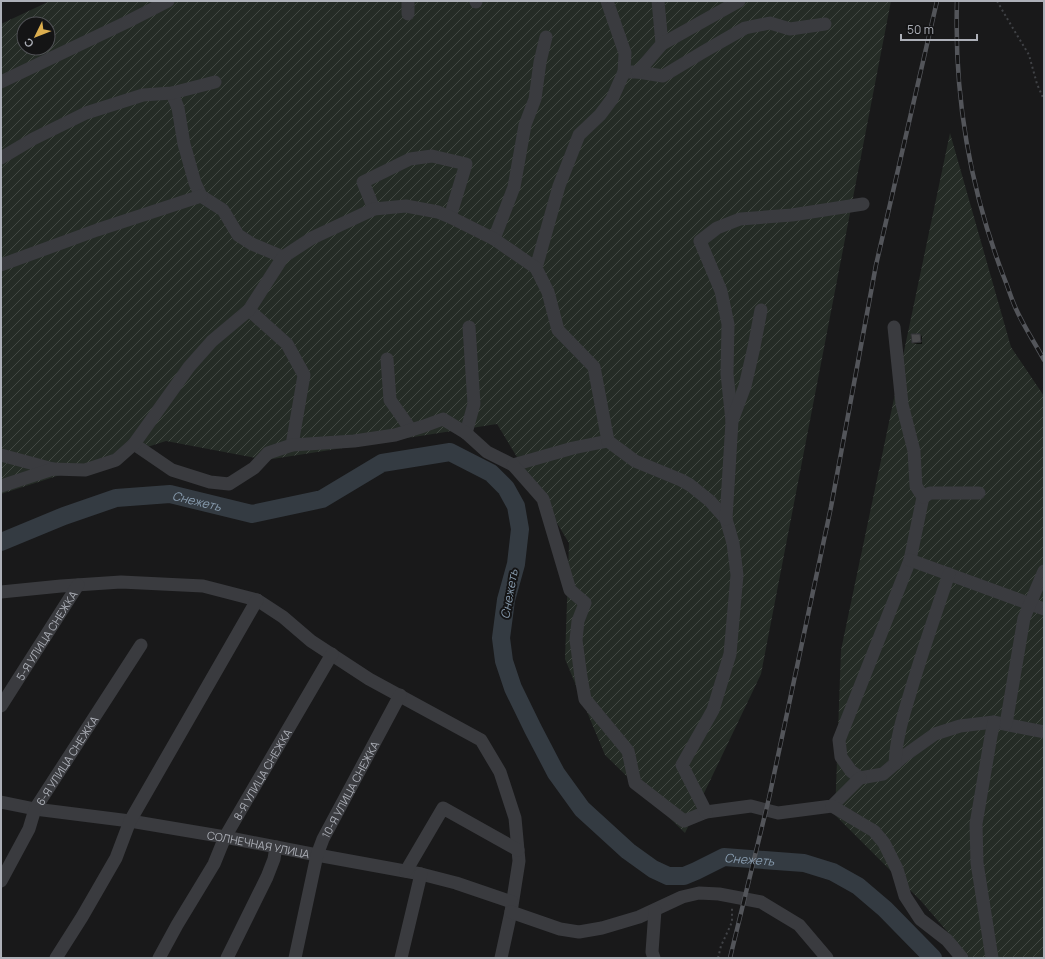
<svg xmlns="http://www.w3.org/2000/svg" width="1045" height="959" font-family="Manrope,sans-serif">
<defs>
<pattern id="garden-furrows" width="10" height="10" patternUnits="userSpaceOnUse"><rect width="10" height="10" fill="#252c26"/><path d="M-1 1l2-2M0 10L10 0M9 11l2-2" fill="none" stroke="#424843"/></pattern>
<filter id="shadow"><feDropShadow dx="2.5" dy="2.5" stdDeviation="0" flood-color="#0009"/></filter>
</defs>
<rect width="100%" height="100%" fill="#19191a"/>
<!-- garden -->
<path fill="url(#garden-furrows)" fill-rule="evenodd" d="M50,1h841l-130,673 -76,159 -80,-78 -40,-96 4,-116 -72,-119 -231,36 -100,-19 -165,53v-470zM24,24h24v24h-24z
M950,133l61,214 33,49v562h-74l-49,-57 -86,-86 6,-165z"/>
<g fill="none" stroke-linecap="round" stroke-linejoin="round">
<!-- river -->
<path stroke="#343b42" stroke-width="18" id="s1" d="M1,542l63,-26 52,-18 54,-4 82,20 70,-15 60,-36 68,-11 41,21 15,15 10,18 4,23 -4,35 -10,36 -5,38 3,23 9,27 20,41 23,44 26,36 46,42 25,18 15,7h16l12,-5 28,-14 80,6 29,9 25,14 27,23 48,49"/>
</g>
<!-- building -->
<path fill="#48494c" stroke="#333336" filter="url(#shadow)" d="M911,334h9l1,8 -9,1z"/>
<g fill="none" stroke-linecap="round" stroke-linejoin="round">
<!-- path -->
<path stroke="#404246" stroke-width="2" stroke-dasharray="2 3" stroke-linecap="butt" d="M997,1l11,19 21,35 8,29 7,16
M718,958l3,-12 11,-24v-15"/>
<!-- minor -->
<g stroke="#3a3b3f" stroke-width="13">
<path d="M658,1l4,43"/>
<path d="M476,2v-1"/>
<path d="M408,14v-13"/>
<path d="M624,72h14l25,4 40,-24 42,-24 25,-5 20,6 35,-5"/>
<path d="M638,72l24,-28 77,-43"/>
<path d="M1,82l126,-60 41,-21"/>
<path d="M172,93l6,15 6,36 11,39 6,13 22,14 15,25 14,9 31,13"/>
<path d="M1,158l32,-19 53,-26 57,-18 29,-2 43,-11"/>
<path d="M374,209l-11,-27 47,-23 22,-3 34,8 -16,53"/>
<path d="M494,239l20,-52 11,-62 10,-26 5,-37 6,-25"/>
<path d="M1,265l96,-35 104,-34"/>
<path d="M536,268l23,-82 20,-51 21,-20 12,-16 12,-27 1,-19 -18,-52"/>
<path d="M249,310l38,34 17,31 -12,70"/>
<path d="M894,327l8,77 12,47 2,35 7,11 -13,63 -71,180 2,17 10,14 9,7 23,-4 21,-18 31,-22 25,-8 34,-4 50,10"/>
<path d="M387,359l3,41 10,14 11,16"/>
<path d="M732,421l-5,-47 1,-50 -7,-33 -21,-50 17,-13 23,-9 52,-4 71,-11"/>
<path d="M466,433l8,-29 -5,-77"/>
<path d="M134,444l38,26 38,12 19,2 25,-16 14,-15 24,-8 62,-4 41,-6 29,-9 19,-7 23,14 21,19 26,13 60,-17 35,-7"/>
<path d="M1,455l52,14"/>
<path d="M513,465l30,34 27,91 15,13 -7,18 -2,19 5,37 4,22 43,52 7,32 49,38 22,-9 45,-6 27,7 54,-7 28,-28"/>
<path d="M1,486l52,-17 32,1 31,-10 18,-16 55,-77 23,-26 37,-31 34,-53 29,-19 62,-29 32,-3 32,6 12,5 44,22 42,29 12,24 10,38 36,37 14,74 27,20 46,19 9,5 20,16 16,18 7,24 4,32 -7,79 -17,56 -31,55 24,47"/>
<path d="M923,497l7,-4h49"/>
<path d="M726,519l6,-98 13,-35 9,-39 7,-37"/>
<path d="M910,560l134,49"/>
<path d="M1,592l60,-6 60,-4 82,4 54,14 26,17 28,24 58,38 112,61 19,32 15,46 4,43 -8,51 -10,46"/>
<path id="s2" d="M1,706l77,-121"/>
<path d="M1006,724l18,-106 20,-47"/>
<path d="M895,764c1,-29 11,-57 19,-84 11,-36 23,-71 35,-106"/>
<path id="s3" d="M1,802l34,7 95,12 95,16 92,18 104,19 35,9 56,19"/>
<path d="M832,806l42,25 10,12 13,26 8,27 15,23 27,21 15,18"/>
<path d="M406,871l37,-63 75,42"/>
<path id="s4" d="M1,881l28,-52 6,-20 106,-164"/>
<path d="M511,912l49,17 19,3 23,-4 37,-11 43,-20 17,-4 20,1 42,8 38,23 28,33"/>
<path d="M56,958l26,-41 34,-59 14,-37 127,-221"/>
<path id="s5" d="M159,958l18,-33 37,-61 11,-27 107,-183"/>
<path d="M227,958l40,-81 7,-18 2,-12"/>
<path id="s6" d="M295,958l22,-103 6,-16 77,-144"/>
<path d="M401,958l20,-84"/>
<path d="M654,958l-2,-6 3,-42"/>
<path d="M992,958l-15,-95 -1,-39 15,-88 3,-14"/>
</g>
<!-- rail casing -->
<g stroke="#53555a" stroke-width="4.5">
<path id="rail" d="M957,1c-3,93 13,187 46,274 5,12 8,23 13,34 8,18 19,34 28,51
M730,958l39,-160 62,-291 45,-242 61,-264"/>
</g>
<!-- rail -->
<use href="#rail" stroke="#141415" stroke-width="3" stroke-dasharray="9" stroke-linecap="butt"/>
</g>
<g text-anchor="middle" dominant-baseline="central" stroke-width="4" stroke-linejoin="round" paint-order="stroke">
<!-- street labels -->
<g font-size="11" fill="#adb0b8" stroke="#141415">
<text stroke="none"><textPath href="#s2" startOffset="84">5-Я УЛИЦА СНЕЖКА</textPath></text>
<text stroke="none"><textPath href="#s4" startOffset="138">6-Я УЛИЦА СНЕЖКА</textPath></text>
<text stroke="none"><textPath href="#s5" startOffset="211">8-Я УЛИЦА СНЕЖКА</textPath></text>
<text stroke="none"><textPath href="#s6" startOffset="179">10-Я УЛИЦА СНЕЖКА</textPath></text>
<text stroke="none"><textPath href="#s3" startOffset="261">СОЛНЕЧНАЯ УЛИЦА</textPath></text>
</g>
<!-- water labels -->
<g font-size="12" font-style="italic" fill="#889caf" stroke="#141415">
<text stroke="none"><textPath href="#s1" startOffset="205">Снежеть</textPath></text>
<text transform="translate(509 594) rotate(-80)">Снежеть</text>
<text stroke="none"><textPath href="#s1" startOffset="1081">Снежеть</textPath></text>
</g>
</g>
<!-- border -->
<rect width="1045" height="959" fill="none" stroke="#adb0b8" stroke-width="4"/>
<!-- north arrow -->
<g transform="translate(36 36) rotate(227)"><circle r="19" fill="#141415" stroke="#515256"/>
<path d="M0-3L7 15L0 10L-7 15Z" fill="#dcae4f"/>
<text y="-6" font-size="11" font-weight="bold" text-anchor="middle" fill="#adb0b8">С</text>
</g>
<!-- scale -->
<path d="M901 34v6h76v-6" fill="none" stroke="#adb0b8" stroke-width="2"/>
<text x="907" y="34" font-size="12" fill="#adb0b8" stroke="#141415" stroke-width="3" paint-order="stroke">50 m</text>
</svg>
